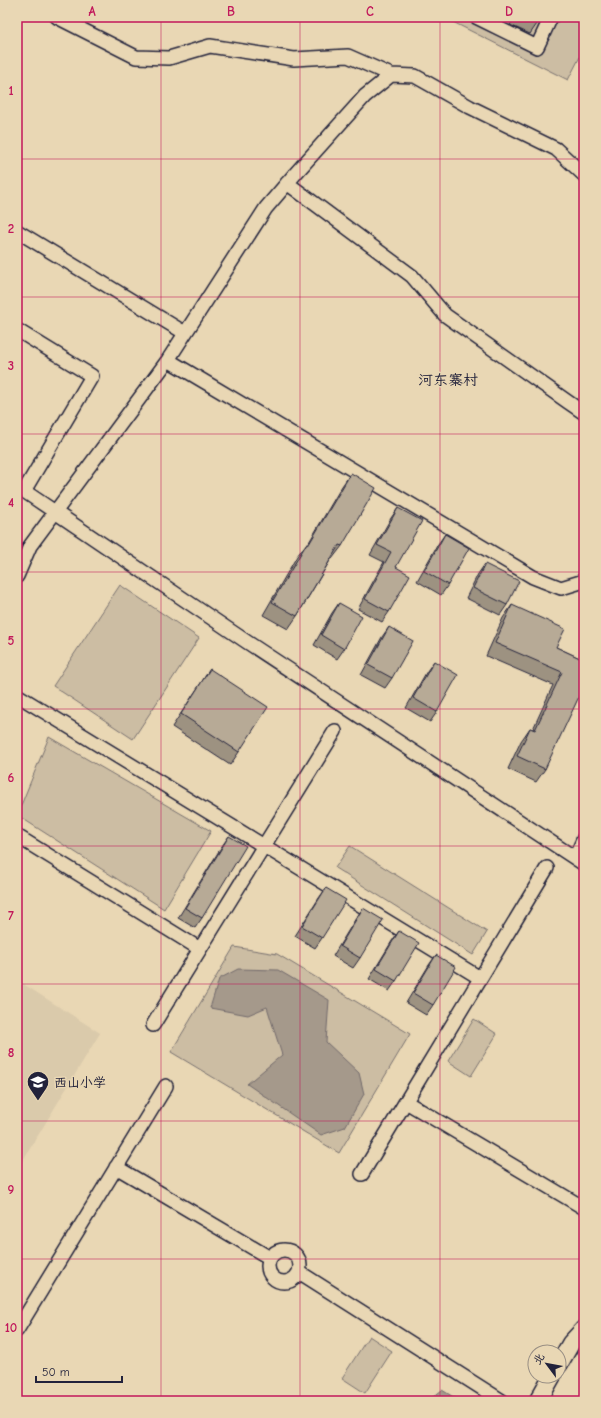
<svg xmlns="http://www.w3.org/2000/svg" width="601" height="1418" font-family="'Comic Neue','LXGW WenKai TC',sans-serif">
<rect width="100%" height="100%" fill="#e9d7b4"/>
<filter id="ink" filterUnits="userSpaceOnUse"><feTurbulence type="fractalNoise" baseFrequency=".025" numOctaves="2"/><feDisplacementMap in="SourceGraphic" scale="8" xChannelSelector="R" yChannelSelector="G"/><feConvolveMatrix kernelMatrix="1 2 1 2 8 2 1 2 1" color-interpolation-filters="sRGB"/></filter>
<g filter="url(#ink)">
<!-- built -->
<path fill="#dacaab" d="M17,980l83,53 -83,137z"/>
<!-- green -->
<path fill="#ccbda3" stroke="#77706f" d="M443,17h141v32l-16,31z
M120,585l79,53 -66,101 -80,-53z
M49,737l162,94 -47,78 -147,-94z
M350,846l137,86 -14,23 -138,-87z
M234,947l43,7 133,80 -71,119 -168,-101z
M474,1019l23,15 -26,42 -23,-15z
M369,1336l23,15 -27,42 -23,-15z"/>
<!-- water -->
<path fill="#a5998b" stroke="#71696b" d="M238,969l40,1 51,30 -3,42 33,31 5,21 -19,33 -24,8 -74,-51 35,-29 -15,-48 -19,8 -38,-7 9,-29z
M442,1390l18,11h-32z"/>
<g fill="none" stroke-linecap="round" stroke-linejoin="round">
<!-- minor casing -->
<g stroke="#22223b" stroke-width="16">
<path id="minor" d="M57,17l79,40 33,1 41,-12 84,13 54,-3 43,19
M476,17l61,30 14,-30
M287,183l125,93 33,39 123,87 16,11
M17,231l168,102
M17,330l75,46 -68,115 223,151 337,222
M168,360l365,217 28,11 23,-7
M17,576l13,-30 138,-186 98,-152 29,-34 70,-78 26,-21 24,1 55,31 86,42 28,26
M17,695l463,283
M17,836l183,113
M575,858l9,-20
M153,1025l182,-294
M406,1102l178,106
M116,1167l154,91
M362,1174l185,-306
M268 1266a16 16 0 1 1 32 0a16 16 0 1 1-32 0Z
M299,1272l203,129
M17,1330l149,-244"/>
</g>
<!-- major casing -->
<g stroke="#22223b" stroke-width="20">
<path id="major" d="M559,1364l12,-21 13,-14
M538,1401l14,-25"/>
</g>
<!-- minor -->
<use href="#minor" stroke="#e9d7b4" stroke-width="13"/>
<!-- major -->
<use href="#major" stroke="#e9d7b4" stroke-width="17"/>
</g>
<!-- wall -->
<path fill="#9d9281" stroke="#22223b" d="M515,17h26l-2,4 -9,13 -20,-9z
M351,473l-9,73 -10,13h-1l-34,57 -9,13 -25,-14 34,-59 10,-13 1,1 34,-58z
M398,508l-2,59 -7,45 -7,10 -24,-13 26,-47 -14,-7 21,-37z
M445,534l3,51 -7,10 -24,-14 21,-37z
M485,564l22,41 -7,10 -34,-17 12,-24z
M339,603l5,46 -7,10 -23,-14 18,-32z
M512,605l44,42 28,13 -39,109 -9,13 -28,-13 13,-28 9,-13 3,1 20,-44 -67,-29 17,-38z
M389,627l3,51 -7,10 -24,-13 21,-38z
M434,661l3,51 -7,10 -24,-14 21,-37z
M210,669l29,83 -9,13 -58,-38z
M229,836l-27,82 -7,10 -17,-10 44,-72z
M326,888l-4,50 -7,10 -20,-12 24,-38z
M363,908l-3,50 -7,10 -20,-12 23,-38z
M399,931l-3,50 -7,10 -20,-12 23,-38z
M436,955l-3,50 -7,10 -20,-12 23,-38z"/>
<!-- building -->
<path fill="#b7aa96" stroke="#22223b" d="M530,17h11l-2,4z
M351,473l25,15 -34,58 -3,-1 -42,71 -25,-14 35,-59 2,1z
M398,508l24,13 -26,46 14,8 -21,37 -24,-13 26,-47 -14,-7z
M445,534l24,14 -21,37 -24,-14z
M485,564l34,17 -12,24 -34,-17z
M339,603l23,13 -18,33 -23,-14z
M512,605l53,24 -9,18 28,13v26l-39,83 -28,-13 13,-28 5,2 27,-58 -67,-29z
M389,627l24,14 -21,37 -24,-13z
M434,661l24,14 -21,37 -24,-14z
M210,669l58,38 -29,45 -58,-38z
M229,836l17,10 -44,72 -17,-10z
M326,888l20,12 -24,38 -20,-12z
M363,908l20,12 -23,38 -20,-12z
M399,931l20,12 -23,38 -20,-12z
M436,955l20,12 -23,38 -20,-12z"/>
</g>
<!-- grid -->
<path fill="none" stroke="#c2185b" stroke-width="1" stroke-opacity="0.55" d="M161,17v1384M300,17v1384M440,17v1384M17,159h567M17,297h567M17,434h567M17,572h567M17,709h567M17,846h567M17,984h567M17,1121h567M17,1259h567"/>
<!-- icons -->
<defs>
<g id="school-pin" transform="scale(1.15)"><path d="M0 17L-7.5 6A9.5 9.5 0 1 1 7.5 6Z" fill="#22223b" stroke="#e9d7b4"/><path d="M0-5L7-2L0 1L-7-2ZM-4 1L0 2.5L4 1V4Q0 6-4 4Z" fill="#fff"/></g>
</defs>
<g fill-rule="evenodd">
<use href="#school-pin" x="38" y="1082"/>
</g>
<g text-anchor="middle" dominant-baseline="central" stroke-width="3" stroke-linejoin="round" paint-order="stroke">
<!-- poi labels -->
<g font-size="13" fill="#22223b" stroke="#e9d7b4" text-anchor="start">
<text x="54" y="1082">西山小学</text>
</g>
<!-- quarter labels -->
<g font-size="15" fill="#22223b" stroke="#e9d7b4">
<text x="448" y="380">河东寨村</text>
</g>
</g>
<!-- margin -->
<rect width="601" height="1418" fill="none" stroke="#e9d7b4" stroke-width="44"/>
<!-- north arrow -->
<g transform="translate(547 1364) rotate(302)"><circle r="19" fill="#e9d7b4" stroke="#998f84"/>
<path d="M0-3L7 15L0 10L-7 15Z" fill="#22223b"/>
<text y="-6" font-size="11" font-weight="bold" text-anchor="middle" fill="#22223b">北</text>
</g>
<!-- scale -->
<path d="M36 1376v6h86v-6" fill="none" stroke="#22223b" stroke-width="2"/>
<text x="42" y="1376" font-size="12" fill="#22223b" stroke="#e9d7b4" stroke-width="3" paint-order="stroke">50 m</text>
<rect x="22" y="22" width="557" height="1374" fill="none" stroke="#c2185b" stroke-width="1.5"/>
<g font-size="13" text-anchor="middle" font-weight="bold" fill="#c2185b">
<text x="92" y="16">A</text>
<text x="231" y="16">B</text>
<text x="370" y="16">C</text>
<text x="509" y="16">D</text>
<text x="11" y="95">1</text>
<text x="11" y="233">2</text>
<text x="11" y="370">3</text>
<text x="11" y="507">4</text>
<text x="11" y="645">5</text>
<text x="11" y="782">6</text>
<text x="11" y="920">7</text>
<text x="11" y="1057">8</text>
<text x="11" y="1194">9</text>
<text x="11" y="1332">10</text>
</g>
</svg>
